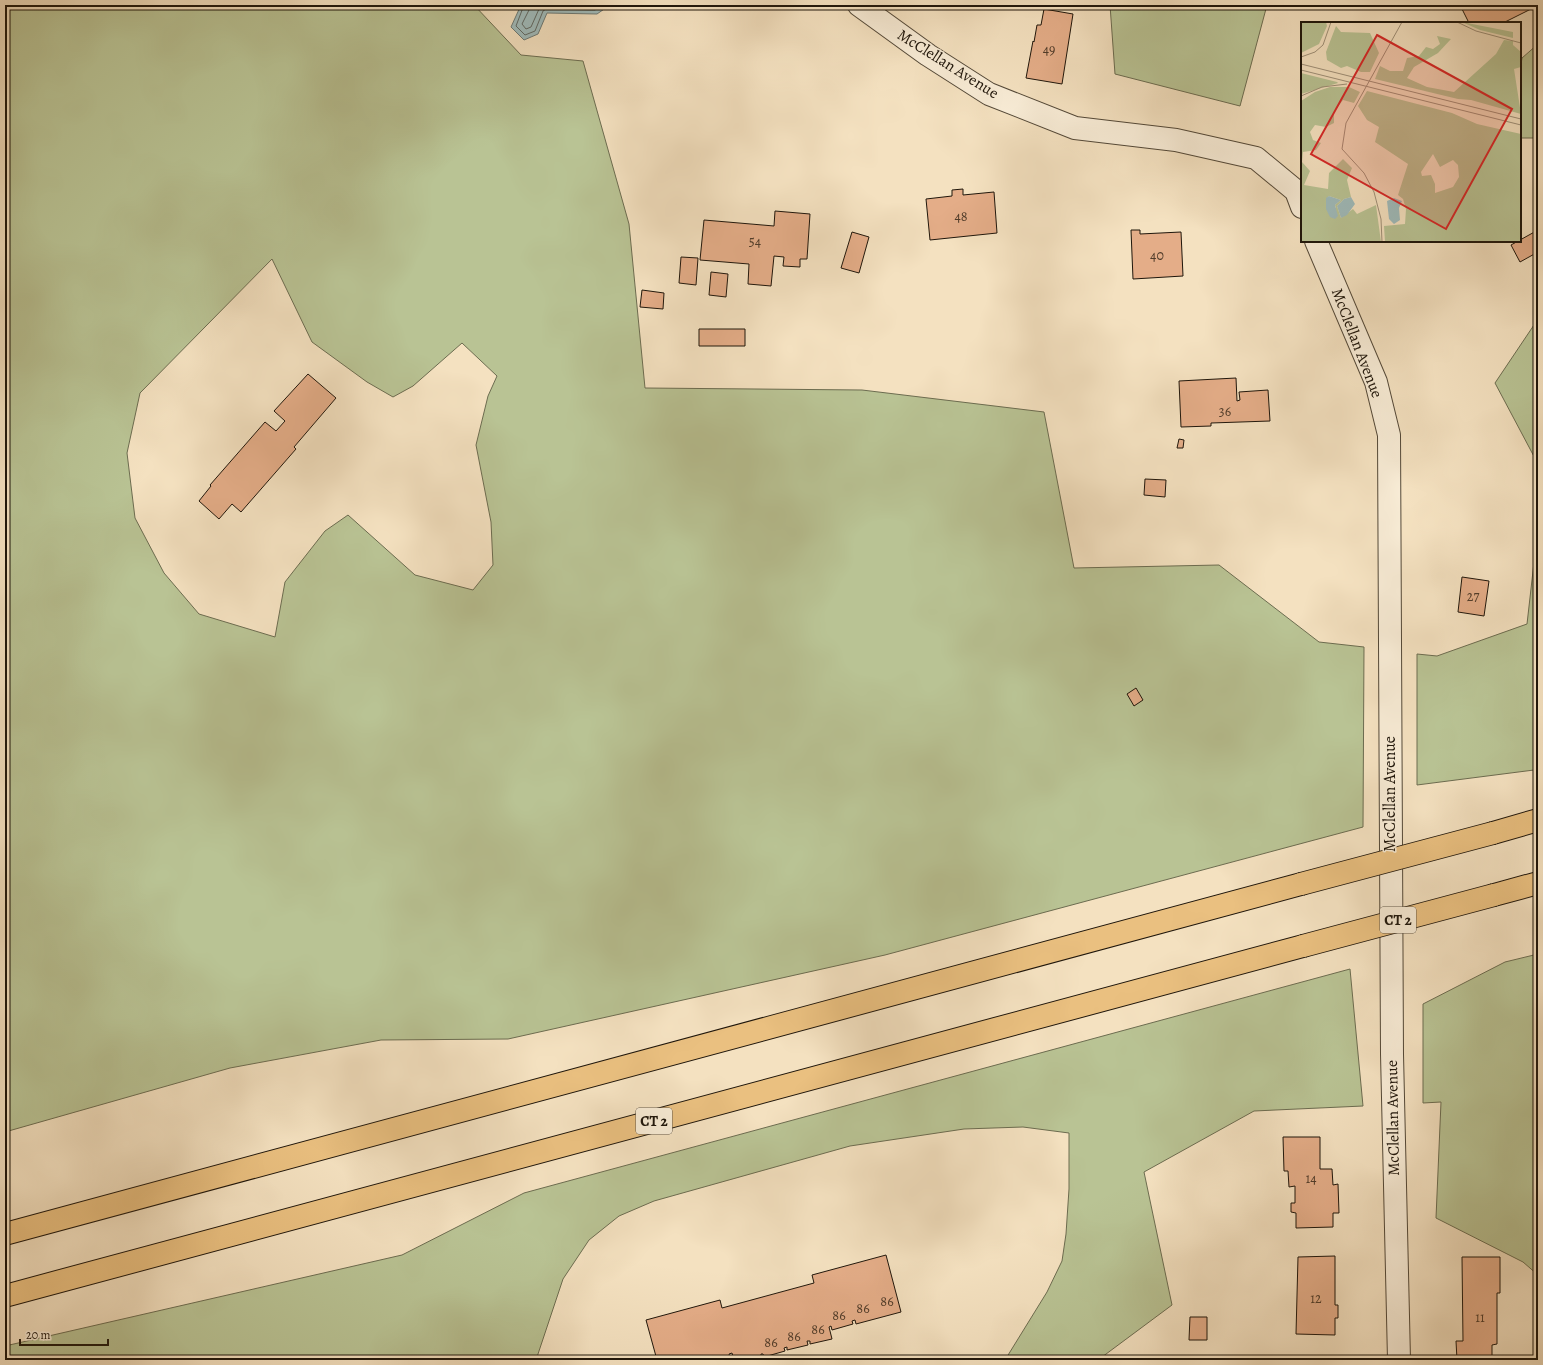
<svg xmlns="http://www.w3.org/2000/svg" width="1543" height="1365" font-family="Alegreya,serif">
<rect width="100%" height="100%" fill="#f4e1c0"/>
<filter id="stains"><feTurbulence type="fractalNoise" baseFrequency=".005" numOctaves="4"/><feColorMatrix values="0 0 0 0 .2 0 0 0 0 .09 0 0 0 0 .02 0 0 0 .5 -.17"/></filter>
<radialGradient id="worn" r=".72"><stop offset=".6" stop-color="#630" stop-opacity="0"/><stop offset="1" stop-color="#630" stop-opacity=".3"/></radialGradient>
<!-- green -->
<path fill="#b9c394" stroke="#6c6c50" fill-rule="evenodd" d="M5,5h469l47,50 62,6 46,163 16,164 217,2 182,22 30,156 145,-3 100,77 45,5 -1,180 -478,128 -377,84 -127,1 -151,28 -225,64zM272,259l40,83 55,40 26,15 20,-11 49,-43 35,33 -9,20 -12,49 15,77 2,43 -20,25 -58,-15 -67,-60 -23,16 -40,51 -10,55 -76,-23 -35,-41 -29,-55 -8,-65 13,-60z
M1110,5h157l-27,101 -125,-32z
M1538,44v94h-18v-68l2,-12z
M1538,319v145l-43,-81z
M1538,527v240l-4,3 -117,15v-131l20,2 90,-32z
M1538,954v321l-15,-13 -87,-44 5,-116 -18,1v-99l82,-42z
M1350,969l13,137 -109,5 -110,61 28,133 -74,55h-93l42,-68 15,-31 4,-27 3,-45v-56l-46,-6 -59,2 -114,17 -196,55 -35,15 -30,24 -26,39 -27,81h-531v-14l397,-91 122,-62z"/>
<!-- water -->
<path fill="#9fbbbb" stroke="#6c7975" d="M521,5h89l-13,9 -50,-1 -9,21 -14,6 -13,-13z"/>
<g fill="none" stroke-linecap="round" stroke-linejoin="round">
<!-- shore -->
<path stroke="#5f6863" stroke-width="1" d="M524,5l-8,21 9,9 10,-4 8,-20 3,-2 49,1 8,-5
M530,5l-1,5 -7,14 4,5 5,-2 8,-18 3,-4"/>
</g>
<!-- building -->
<path fill="#e4ad88" stroke="#1f160b" d="M1460,5h69l2,4 -28,14h-34z
M1044,9l29,5 -11,70 -36,-6 7,-37 1,1 3,-17h4z
M963,189v6l31,-3 3,41 -67,7 -4,-41 26,-3v-6z
M775,211l35,3 -3,45h-7v8l-17,-1 1,-9 -10,-1 -3,30 -23,-2 1,-20 -49,-4 4,-40 70,6z
M1131,230h9v4l41,-2 2,44 -50,3z
M1538,230v22l-18,10 -9,-17z
M852,232l17,5 -10,36 -18,-5z
M681,257l17,1 -2,27 -17,-2z
M711,272l17,2 -2,23 -17,-2z
M642,290l22,3 -1,16 -23,-2z
M699,329h46v17h-46z
M308,374l28,24 -42,49 2,2 -55,63 -9,-8 -13,15 -20,-18 12,-15 -1,-1 55,-63 11,9 9,-10 -11,-10z
M1236,378l1,23 3,-1 -1,-8 29,-2 2,31 -59,2v3l-30,1 -2,-46z
M1179,439l5,1 -1,8h-6z
M1145,479l21,1 -1,17 -21,-2z
M1462,577l27,4 -5,35 -26,-4z
M1136,688l7,12 -9,6 -7,-12z
M1283,1137h37v32h12l1,16 5,-1 1,29h-6v14l-37,1v-15l-5,-1v-9h4v-17l-6,1 -1,-16h-4z
M886,1255l15,57 -45,12 -1,-4 -3,1 1,3 -21,6 -1,-4 -2,1 3,12 -22,5v-3h-3l1,4 -21,5v-3l-3,1 1,3 -21,6 -1,-3h-2v3l-9,3h-18l-2,-7 -3,1 1,3 -10,3h-63l-11,-40 74,-20 2,8 92,-25 -2,-8z
M1335,1256v49h3v13h-3v17l-39,-1 2,-77z
M1462,1257h38v36h-3v51l-5,1v15h-35l-1,-19h7z
M1190,1317h17v23h-18z"/>
<g fill="none" stroke-linecap="round" stroke-linejoin="round">
<!-- minor casing -->
<g stroke="#544938" stroke-width="24">
<path id="minor" d="M859,5l69,50 61,39 86,34 101,12 80,18 40,33 6,16
M1316,241l60,141 13,53 3,619 7,306"/>
</g>
<!-- motorway casing -->
<g stroke="#1f160b" stroke-width="24">
<path id="motorway" d="M1493,833l45,-13
M1494,895l44,-12
M5,1234l1296,-350
M5,1296l1298,-350"/>
</g>
<!-- minor -->
<use href="#minor" stroke="#f8ecd6" stroke-width="22"/>
<!-- motorway -->
<use href="#motorway" stroke="#eac080" stroke-width="22"/>
<!-- motorway-bridge casing -->
<g stroke="#1f160b" stroke-width="24" stroke-linecap="butt">
<path id="motorway-bridge" d="M1301,884l192,-51
M1303,946l191,-51"/>
</g>
<!-- motorway-bridge -->
<use href="#motorway-bridge" stroke="#eac080" stroke-width="22"/>
</g>
<g text-anchor="middle" dominant-baseline="central" stroke-width="3" stroke-linejoin="round" paint-order="stroke">
<!-- number labels -->
<g font-size="14" fill="#503c2a">
<text x="1049" y="49">49</text>
<text x="961" y="216">48</text>
<text x="755" y="241">54</text>
<text x="1157" y="255">40</text>
<text x="1225" y="411">36</text>
<text x="1473" y="596">27</text>
<text x="1311" y="1178">14</text>
<text x="1316" y="1298">12</text>
<text x="887" y="1301">86</text>
<text x="863" y="1308">86</text>
<text x="839" y="1315">86</text>
<text x="1480" y="1317">11</text>
<text x="818" y="1329">86</text>
<text x="794" y="1336">86</text>
<text x="771" y="1342">86</text>
</g>
<!-- shield labels -->
<g fill="#f8ecd6" stroke="#605648" stroke-width="1">
<rect x="1380" y="907" width="36" height="26" rx="3"/>
<rect x="636" y="1108" width="36" height="26" rx="3"/>
</g>
<g font-size="15" font-weight="bold" fill="#1f160b">
<text x="1398" y="920">CT 2</text>
<text x="654" y="1121">CT 2</text>
</g>
<!-- street labels -->
<g font-size="16" fill="#1f160b" stroke="#f8ecd6">
<text transform="translate(948 64) rotate(32)">McClellan Avenue</text>
<text transform="translate(1357 343) rotate(69)">McClellan Avenue</text>
<text transform="translate(1390 794) rotate(-90)">McClellan Avenue</text>
<text transform="translate(1393 1118) rotate(-91)">McClellan Avenue</text>
</g>
</g>
<!-- overview -->
<g transform="translate(1301 22)">
<rect width="220" height="220" fill="#f4e1c0"/>
<path d="M0,0h25l1,4 -8,18 -18,9zM161,0l51,10v6l-33,-8zM35,4l5,6 29,1 9,20 -9,19h-9l-14,-6 -6,2 -14,-8 -1,-8zM136,14l14,3 -13,14 -24,14 -7,11 20,9 27,5 42,-38 8,-14 9,1v4l8,7v15l-7,2 7,45 -50,-14 -13,-1 -83,-20 5,-13 10,5h13l4,-13 12,-2 7,-9 7,2 7,-5zM0,51l36,9 1,1 -37,11zM29,65h19l11,5 -6,11 -11,-3 -9,12v11l-8,4 -11,-2 -5,7 3,8 8,3 -5,7 -13,2 -1,10 8,9 -6,14 24,4 1,-16 14,-14 9,9 -5,12 4,17 -7,2 -7,7 4,12 12,-9 4,5 19,-9 5,37h-80v-141l14,-9zM28,174l12,4 -6,5 1,3 -10,1v-10zM66,69l85,22 25,11 44,10v108h-136l-1,-16 21,-2 1,-15 -3,-10 -5,-4 10,-31 -33,-22 4,-15 -12,-7 -9,-14zM132,132l7,13 13,-7 5,5 1,12 -6,10 -18,6v-9l-4,-9 -9,1 -1,-4z" fill="#b9c394" fill-rule="evenodd"/>
<path d="M28,174l12,4 -6,5 3,11 -3,3 -5,-2 -4,-8v-11zM50,175l4,7 -8,11 -6,3 -4,-12 7,-7zM93,176l8,3 -3,7 1,12 -6,4 -5,-5 -2,-18z" fill="#9fbbbb"/>
<path fill="none" stroke="#9f9078" stroke-width="1" d="M156,0l19,9 45,12M0,35l14,-5 8,-7 8,-23M0,42l220,55M0,48l220,55M0,74l21,-9 25,-3M81,220l-1,-23 -7,-27 -10,-19 -22,-24 4,-26 56,-101"/>
<path fill="#d62828" fill-opacity="0.15" stroke="#d62828" stroke-width="2" d="M76,13l135,74 -66,120 -135,-75z"/>
<rect width="220" height="220" fill="none" stroke="#1f160b" stroke-width="2"/>
</g>
<!-- margin -->
<rect width="1543" height="1365" fill="none" stroke="#f4e1c0" stroke-width="20"/>
<rect x="6" y="6" width="1531" height="1353" fill="none" stroke="#1f160b" stroke-width="2"/>
<rect x="10" y="10" width="1523" height="1345" fill="none" stroke="#1f160b"/>
<!-- scale -->
<path d="M20 1339v6h88v-6" fill="none" stroke="#1f160b" stroke-width="2"/>
<text x="26" y="1339" font-size="12" fill="#1f160b" stroke="#f8ecd6" stroke-width="3" paint-order="stroke">20 m</text>
<rect width="100%" height="100%" filter="url(#stains)"/>
<rect width="100%" height="100%" fill="url(#worn)"/>
</svg>
